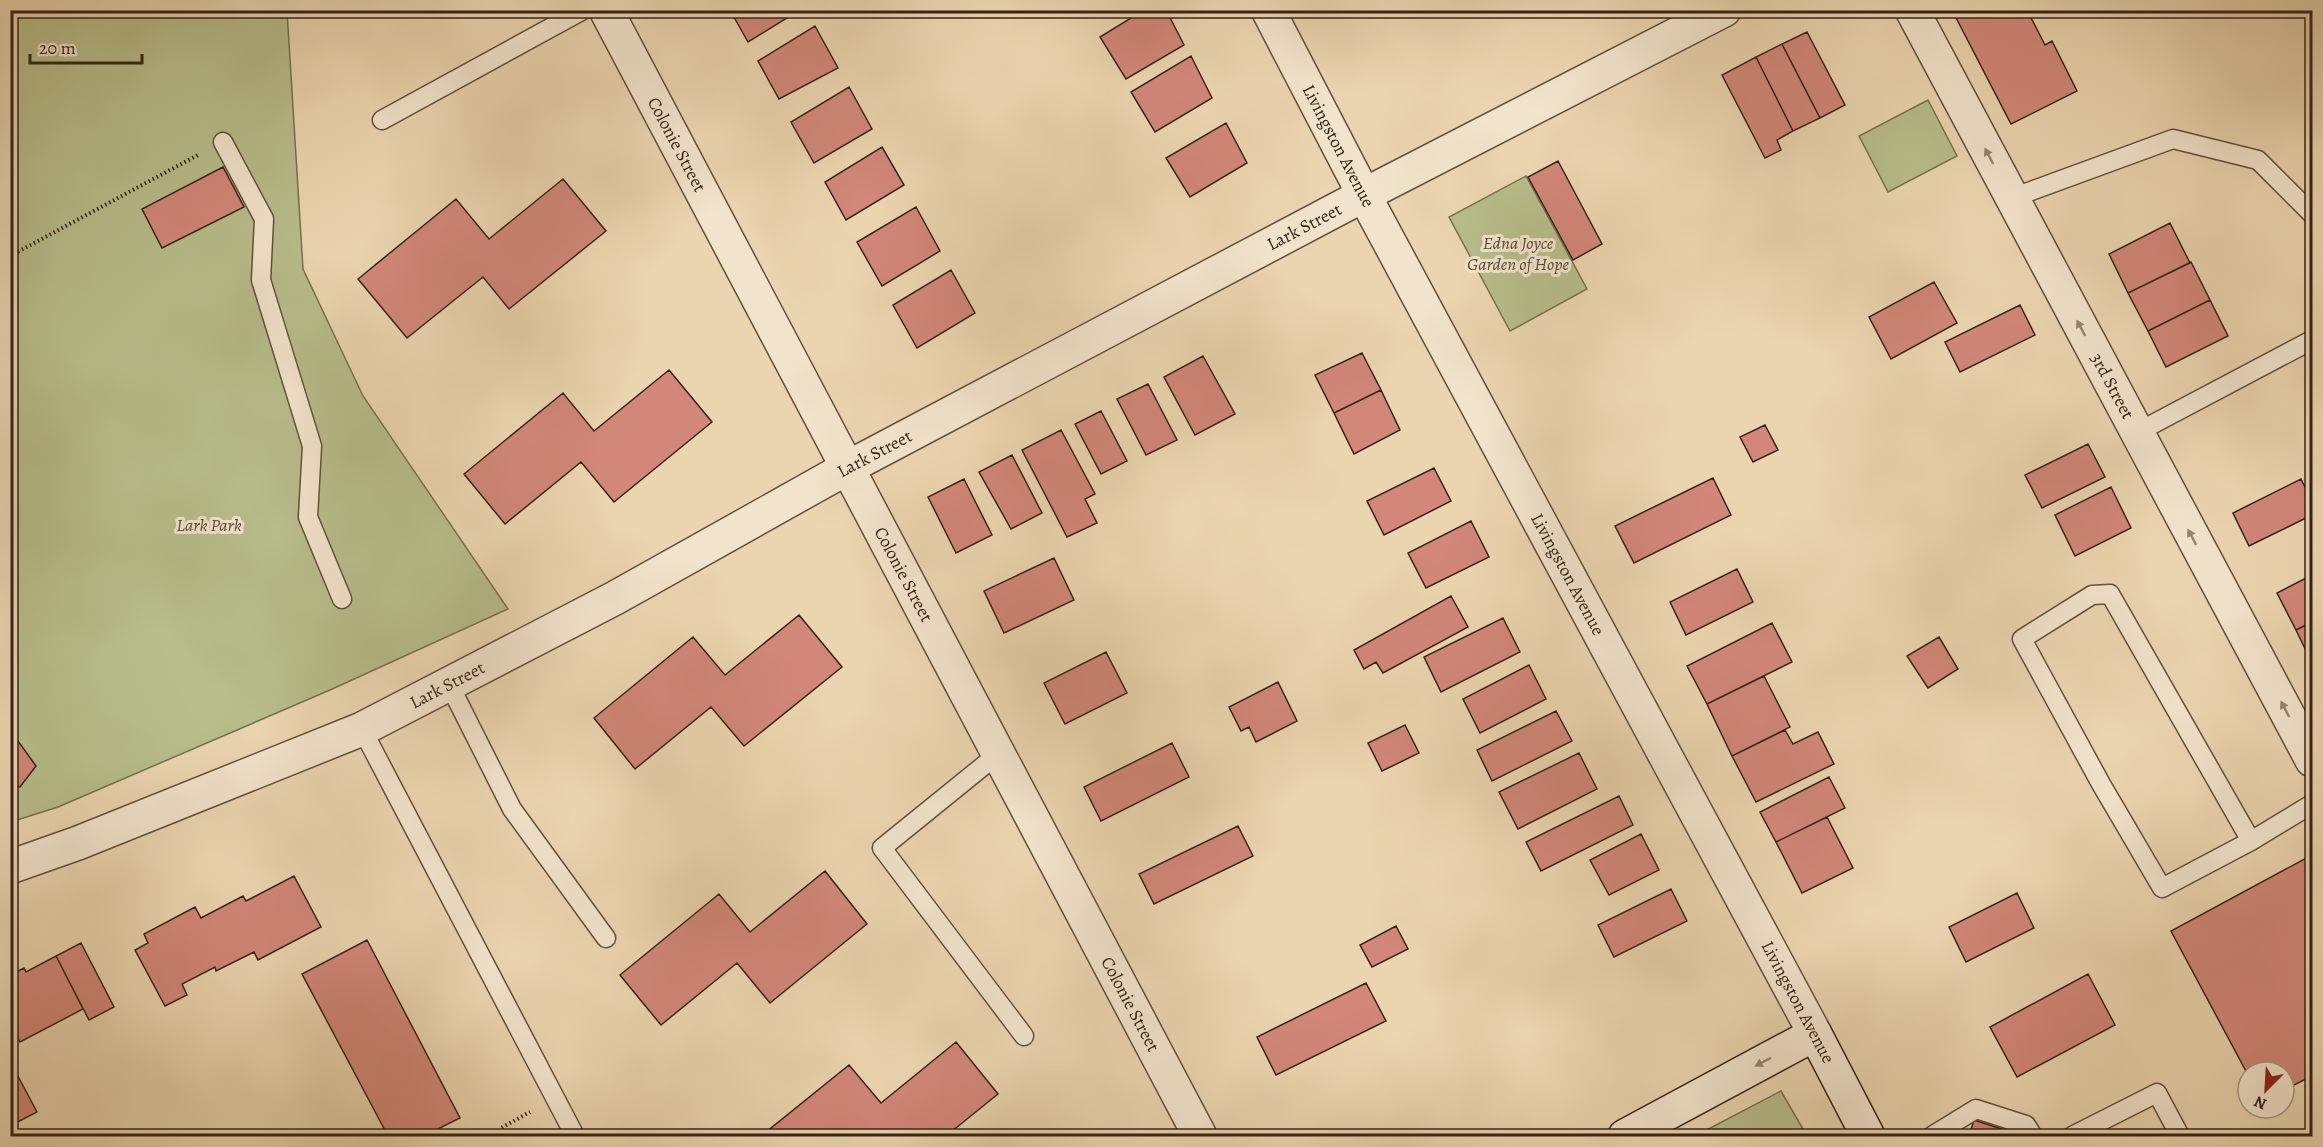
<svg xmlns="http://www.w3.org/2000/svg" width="2323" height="1147" font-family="Alegreya,serif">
<rect width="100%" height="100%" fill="#ebd5b0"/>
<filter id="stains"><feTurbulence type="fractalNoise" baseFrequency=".00333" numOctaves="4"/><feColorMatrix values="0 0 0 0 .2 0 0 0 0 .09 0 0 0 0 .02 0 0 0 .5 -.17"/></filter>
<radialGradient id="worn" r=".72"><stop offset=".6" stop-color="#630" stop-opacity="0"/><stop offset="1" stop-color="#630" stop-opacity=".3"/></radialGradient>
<!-- green -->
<path fill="#b7bd8b" stroke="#767052" stroke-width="1.5" d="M11,11h276l16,258 60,127 145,213 -178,81 -272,117 -47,15z
M1928,100l29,56 -69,36 -29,-56z
M1526,176l61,113 -77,42 -61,-114z
M1781,1091l26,45h-112z"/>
<!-- building -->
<path fill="#d28779" stroke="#352318" stroke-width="1.5" d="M730,10h70l-52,32z
M1144,10h22l18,35 -58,34 -26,-42z
M1952,10h75l18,35 7,-4 25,50 -66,33z
M815,26l23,42 -59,31 -21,-38z
M1807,32l38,73 -25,13 -38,-74z
M1782,44l38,74 -27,13 -37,-74z
M1191,56l21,42 -57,34 -24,-40z
M1756,57l37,74 -16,9 4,10 -16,8 -43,-83z
M849,87l23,42 -58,34 -23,-41z
M1226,123l21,40 -57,34 -24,-39z
M882,147l22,38 -58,35 -21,-38z
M1558,161l44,83 -29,16 -45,-83z
M223,167l21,40 -82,41 -20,-39z
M563,179l43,52 -97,78 -26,-32 -76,61 -49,-59 98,-80 33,40z
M916,207l24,44 -58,35 -25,-44z
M2170,223l20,40 -62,30 -19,-39z
M2191,262l19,38 -62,31 -20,-38z
M951,270l24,43 -58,35 -24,-43z
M1934,282l23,41 -66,36 -22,-42z
M2210,300l18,36 -62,31 -18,-36z
M2020,305l15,30 -75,37 -15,-30z
M1362,353l19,37 -47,23 -19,-38z
M1203,356l32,58 -40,21 -31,-58z
M669,370l43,52 -98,80 -33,-40 -76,62 -41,-50 99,-81 31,38z
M1148,384l29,56 -31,15 -29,-56z
M1381,390l19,40 -46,24 -20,-41z
M1101,411l26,50 -26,13 -26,-50z
M1765,425l13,25 -25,12 -13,-25z
M1061,430l34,64 -10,5 12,24 -30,14 -45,-87z
M2088,444l17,33 -63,31 -17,-33z
M1012,455l30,58 -31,16 -32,-57z
M1434,468l17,33 -67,34 -17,-34z
M1713,478l18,37 -97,48 -19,-37z
M964,479l28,56 -36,18 -28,-56z
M2301,479l11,22v14l-63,31 -16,-33z
M2111,487l20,41 -56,28 -20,-41z
M1471,521l18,36 -63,31 -18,-35z
M1054,558l20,42 -70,33 -20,-42z
M1737,569l16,33 -67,33 -16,-33z
M2312,575v47l-16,8 -19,-37z
M1451,596l17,31 -85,46 -7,-11 -12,7 -10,-19z
M799,615l43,52 -98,79 -33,-39 -76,62 -41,-51 99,-81 32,38z
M1503,618l17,34 -79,40 -17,-35z
M2312,622v41l-16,-33z
M1772,623l20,39 -85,42 -20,-38z
M1939,637l19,32 -30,19 -21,-32z
M1106,652l21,41 -62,31 -21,-41z
M1529,665l17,34 -66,34 -17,-34z
M1764,676l26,51 -58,29 -25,-52z
M1278,682l19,39 -41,21 -7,-15 -8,4 -12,-24z
M1556,711l16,30 -80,40 -15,-31z
M1405,725l14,28 -37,18 -14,-28z
M10,730l26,36 -16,21 -10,-7z
M1785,730l8,14 25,-12 16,32 -78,38 -24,-46z
M1172,743l17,34 -88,44 -17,-34z
M1579,753l18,36 -79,40 -19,-37z
M1829,777l16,31 -69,34 -16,-30z
M1619,796l14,29 -92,46 -15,-29z
M1827,817l26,51 -51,25 -26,-51z
M1238,826l15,30 -99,48 -15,-30z
M1641,834l18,36 -50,25 -19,-35z
M2312,855v221l-28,14v-18h-36v3l-77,-144z
M825,871l42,53 -97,79 -33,-40 -76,62 -41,-50 99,-81 31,38z
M294,876l27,51 -63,33 -4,-8 -38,19 -1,-4 -33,17 5,11 -22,11 -30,-56 13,-7 -4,-9 51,-27 6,11 42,-22 3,5z
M1671,889l16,32 -73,36 -16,-32z
M2017,893l17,35 -68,34 -17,-35z
M1396,926l12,23 -36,18 -12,-22z
M367,940l93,178 -36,18h-36l-86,-162z
M81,943l33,64 -25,13 -33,-64z
M56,956l27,53 -63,33 -6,-12 -4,2v-57l14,-7 2,4z
M2088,974l27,51 -98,52 -27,-50z
M1366,983l20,38 -110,54 -19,-38z
M956,1042l42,52 -52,42h-76l-3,-2 -3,2h-103l88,-71 32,38z
M12,1065l25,47 -27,14v-60z
M1974,1120l40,13 -1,3h-44z"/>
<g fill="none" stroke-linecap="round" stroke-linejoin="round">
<!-- service casing -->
<g stroke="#62503e" stroke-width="21">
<path id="service" d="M382,120l201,-110
M223,142l41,77 -3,61 51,166 -4,71 34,82
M2012,198l161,-59 85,21 54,54
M2136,433l176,-93
M449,684l63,125 94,129
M362,729l213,407
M998,754l-116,94 142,188
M2251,841l-141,-247 -18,1 -70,44 79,145 61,104 89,-47 61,-37
M1932,1136l44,-27 50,16 7,11
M2072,1136l85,-43 23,43"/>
</g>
<!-- minor casing -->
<g stroke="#62503e" stroke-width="36">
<g id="minor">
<path id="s1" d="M606,10l594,1126"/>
<path id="s2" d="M1912,10l400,750"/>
<path id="s3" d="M10,867l68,-24 284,-114 253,-131 232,-130 517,-273 360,-185"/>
</g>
</g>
<!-- tertiary casing -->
<g stroke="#62503e" stroke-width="36">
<g id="tertiary">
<path id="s4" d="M1268,10l96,185 451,839"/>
</g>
</g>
<!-- secondary casing -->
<g stroke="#352318" stroke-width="36">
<path id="secondary" d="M1625,1136l190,-102 53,102"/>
</g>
<!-- path -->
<path stroke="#352318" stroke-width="4" stroke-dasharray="1.5 3" stroke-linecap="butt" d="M10,256l188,-101
M499,1136l2,-8 29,-16"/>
<!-- service -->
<use href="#service" stroke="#f2e4cc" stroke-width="18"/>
<!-- minor -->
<use href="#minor" stroke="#f2e4cc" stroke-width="33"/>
<!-- tertiary -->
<use href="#tertiary" stroke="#f2e4cc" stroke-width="33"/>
<!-- secondary -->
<use href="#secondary" stroke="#f2e4cc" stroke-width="33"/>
</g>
<!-- one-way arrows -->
<defs><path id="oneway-solid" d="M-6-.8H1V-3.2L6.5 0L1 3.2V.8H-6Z" transform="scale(1.5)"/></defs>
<g fill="#948472">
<use href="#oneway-solid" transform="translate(1989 156) rotate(-118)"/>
<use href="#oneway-solid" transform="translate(2081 328) rotate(-118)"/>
<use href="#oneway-solid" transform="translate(2192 537) rotate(-118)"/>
<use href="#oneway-solid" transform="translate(2285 709) rotate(-118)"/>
<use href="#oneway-solid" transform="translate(1763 1062) rotate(152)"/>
</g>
<g text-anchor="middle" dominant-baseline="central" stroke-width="6" stroke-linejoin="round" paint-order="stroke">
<!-- street labels -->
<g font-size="18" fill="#352318" stroke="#f2e4cc">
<text stroke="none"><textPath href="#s1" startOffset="152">Colonie Street</textPath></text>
<text stroke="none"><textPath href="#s4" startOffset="153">Livingston Avenue</textPath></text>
<text stroke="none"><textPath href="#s3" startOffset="1446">Lark Street</textPath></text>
<text stroke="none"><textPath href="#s2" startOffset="426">3rd Street</textPath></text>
<text stroke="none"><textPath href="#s3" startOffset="960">Lark Street</textPath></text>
<text stroke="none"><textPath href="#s4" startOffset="639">Livingston Avenue</textPath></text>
<text stroke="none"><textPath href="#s1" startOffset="638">Colonie Street</textPath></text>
<text stroke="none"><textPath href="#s3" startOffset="474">Lark Street</textPath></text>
<text transform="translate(1798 1002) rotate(62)">Livingston Avenue</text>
<text stroke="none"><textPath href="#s1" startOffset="1124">Colonie Street</textPath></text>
</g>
<!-- park labels -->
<g font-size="18" font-style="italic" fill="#564a35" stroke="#f2e4cc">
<text x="1518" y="243">Edna Joyce<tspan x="1518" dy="21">Garden of Hope</tspan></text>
<text x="209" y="525">Lark Park</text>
</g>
</g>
<!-- margin -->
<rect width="2323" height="1147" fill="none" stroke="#ebd5b0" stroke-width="36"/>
<rect x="12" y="12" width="2299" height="1123" fill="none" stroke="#352318" stroke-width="3"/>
<rect x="18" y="18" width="2287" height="1111" fill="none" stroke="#352318" stroke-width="1.5"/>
<!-- north arrow -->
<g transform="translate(2266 1090) rotate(204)"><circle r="28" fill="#f2e4cc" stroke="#a69784" stroke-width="1.5"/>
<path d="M0-4.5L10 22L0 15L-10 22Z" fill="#8f2418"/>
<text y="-9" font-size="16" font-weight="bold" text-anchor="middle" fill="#352318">N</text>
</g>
<!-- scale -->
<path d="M30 54v9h112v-9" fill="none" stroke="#352318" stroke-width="3"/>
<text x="39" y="54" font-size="18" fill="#352318" stroke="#f2e4cc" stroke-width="4.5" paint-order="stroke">20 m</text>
<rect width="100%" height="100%" filter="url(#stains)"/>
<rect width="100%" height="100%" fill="url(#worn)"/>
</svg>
